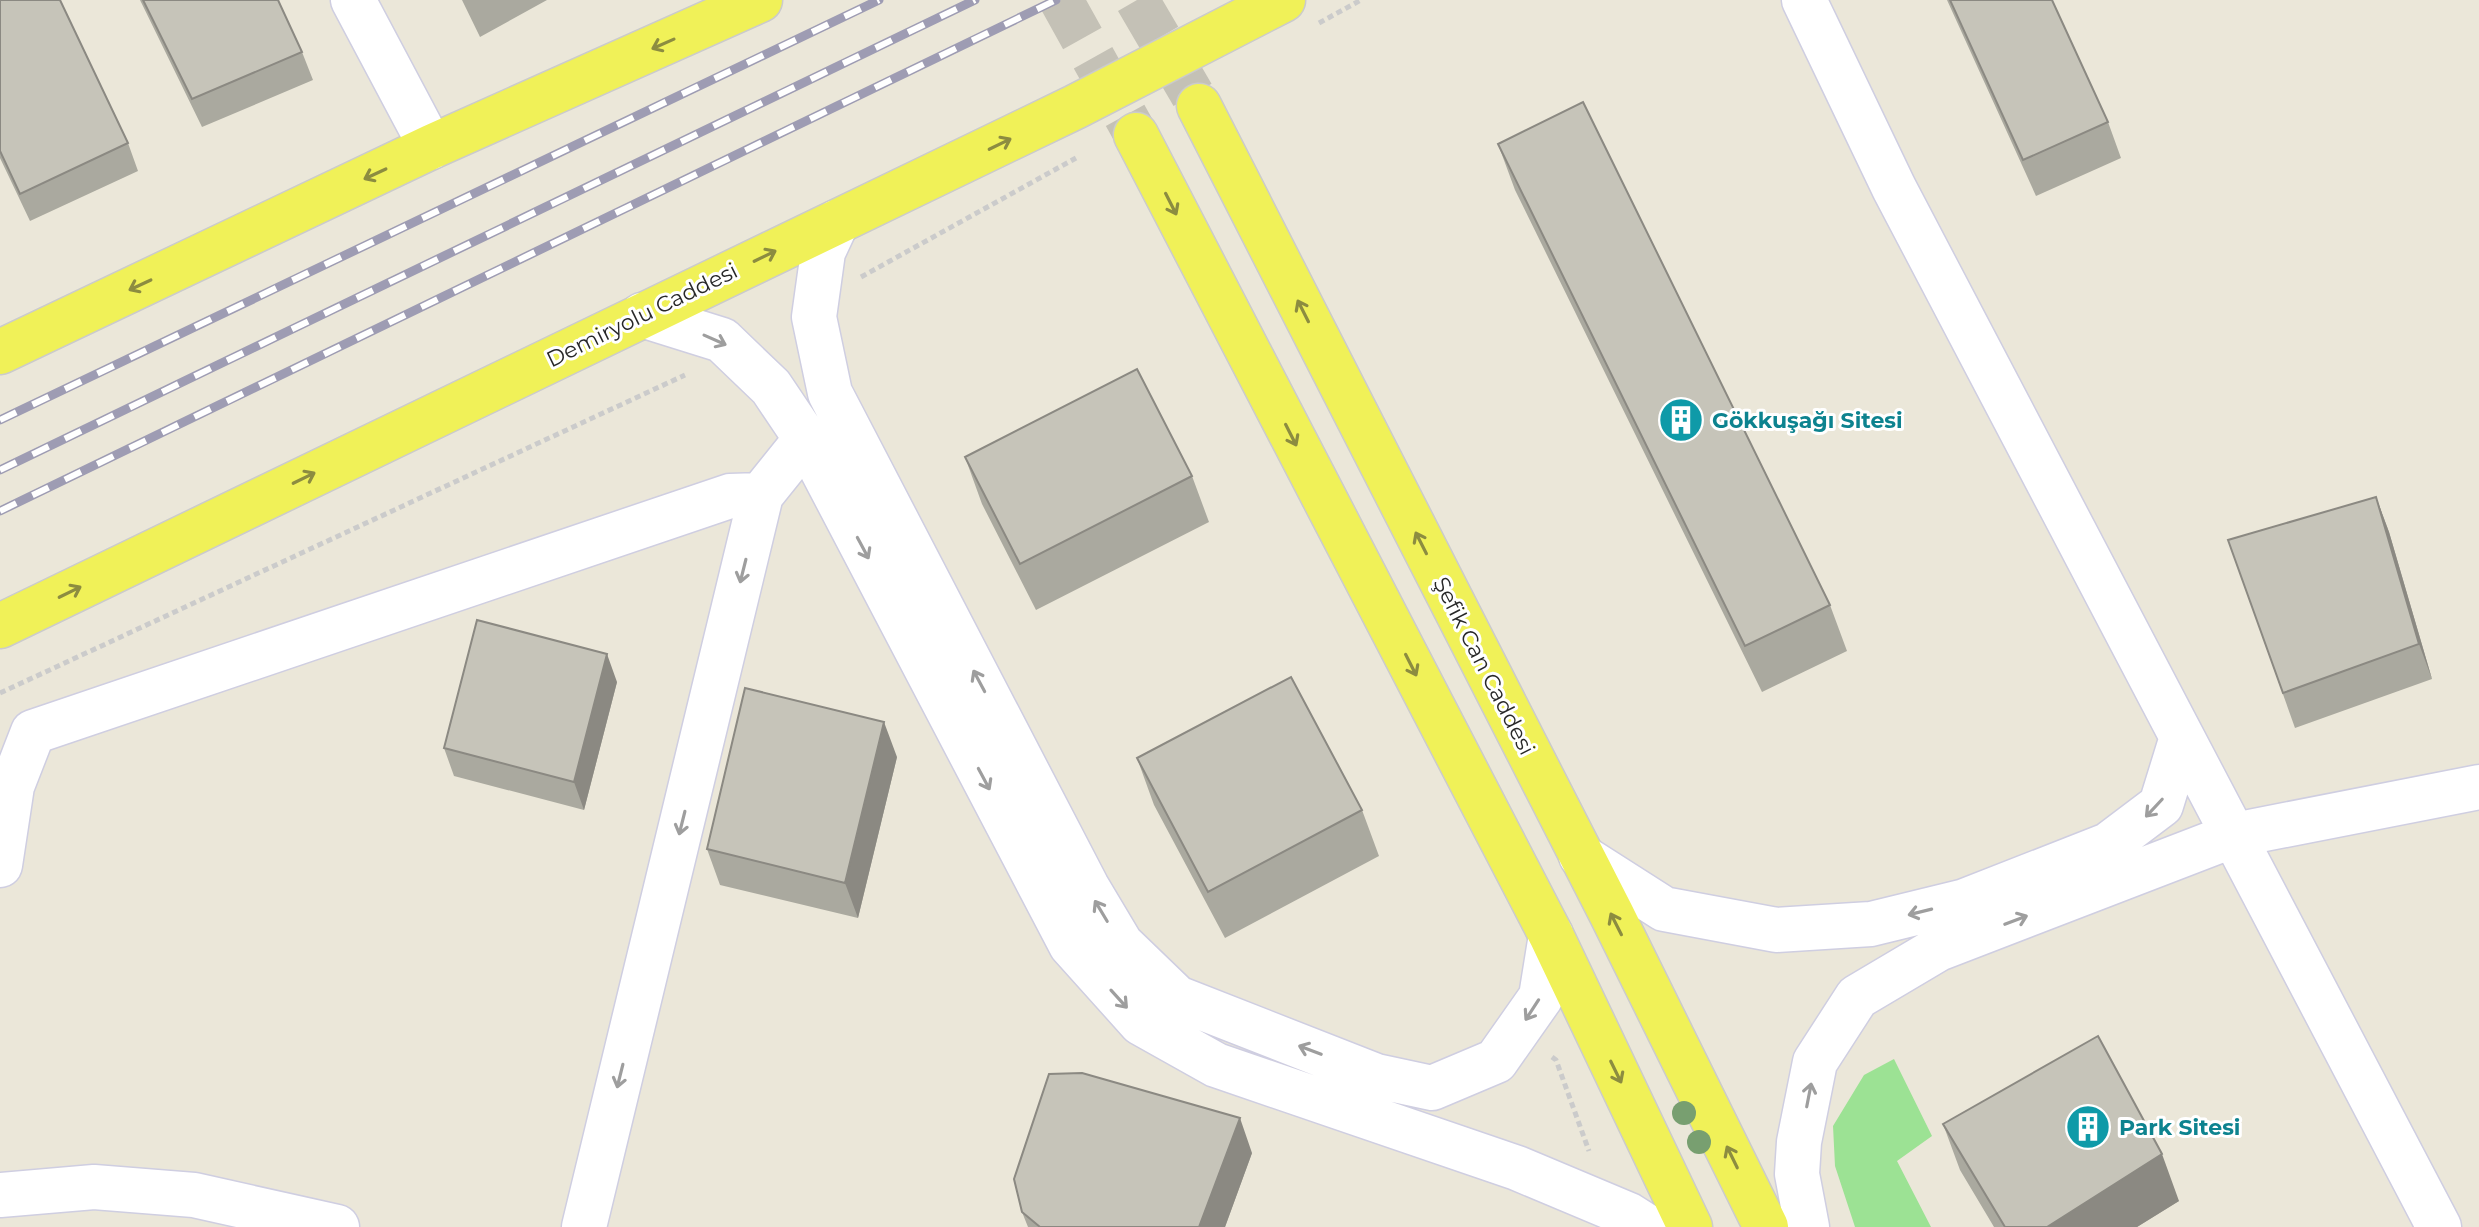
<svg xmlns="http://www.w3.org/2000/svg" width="2479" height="1227" font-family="Montserrat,sans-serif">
<rect width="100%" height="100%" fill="#ebe7d9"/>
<!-- green -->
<path fill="#9ce294" d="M1894,1059l38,77 -35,25 34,66h-76l-20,-61 -2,-40 31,-51z"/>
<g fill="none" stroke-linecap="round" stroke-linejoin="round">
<!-- major-tunnel -->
<path stroke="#c4c1b6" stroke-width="44" stroke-dasharray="44 22" stroke-linecap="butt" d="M1061,0l75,135
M1137,0l62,106"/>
<!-- minor casing -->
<g stroke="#cfcee1" stroke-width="47">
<path id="minor" d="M353,0l78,147
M1804,0l90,188 545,1039
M837,222l-14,30 -9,65 16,76 257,494 34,57 56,54 199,78 56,12 64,-27 45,-64 10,-62
M642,315l80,25 49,47 35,52 265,506 70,78 75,42 301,103 112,47 19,12
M1581,856l83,53 112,21 95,-6 94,-23 143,-56 53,-40 21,-68
M0,865l12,-79 21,-54 697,-236 31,-1
M0,1195l94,-8 100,8 143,32
M584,1227l177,-732 45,-56
M1807,1227l-10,-53 2,-32 16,-80 42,-65 81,-48 296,-114 245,-48"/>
</g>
<!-- major casing -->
<g stroke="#cbcbcb" stroke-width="47">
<path id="major" d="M1199,106l413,809 154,312
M1136,135l415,800 139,292
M0,352l431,-205 329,-147
M0,626l1075,-519 208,-107"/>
</g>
<!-- path -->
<path stroke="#cbcbcb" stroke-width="5" stroke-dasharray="6 4" stroke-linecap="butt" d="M1319,23l42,-23
M861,277l215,-119
M0,693l685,-318
M1552,1057l4,3 33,91"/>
<!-- minor -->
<use href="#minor" stroke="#fff" stroke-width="44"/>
<!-- major -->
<use href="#major" stroke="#f0f158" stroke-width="44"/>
<!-- rail casing -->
<g stroke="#9e9cb3" stroke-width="9">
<path id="rail" d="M0,420l879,-420
M0,470l975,-470
M0,511l1056,-511"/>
</g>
<!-- rail -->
<use href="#rail" stroke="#fff" stroke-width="6" stroke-dasharray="18" stroke-linecap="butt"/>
</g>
<!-- trees -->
<g fill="#789f70">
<circle cx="1684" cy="1113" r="12"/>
<circle cx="1699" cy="1142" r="12"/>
</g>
<!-- wall -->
<path fill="#aaa99f" d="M0,0l128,143 10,28 -108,50 -30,-63z
M140,0h138l24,52 11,28 -111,47z
M462,0h85l-67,37z
M1947,0h105l56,122 13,36 -85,38z
M1498,144l332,461 17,46 -85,41 -247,-502z
M965,457l227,19 17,46 -173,88 -54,-106z
M2376,497l13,35 43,147 -137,49 -67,-188z
M617,682l-33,128 -130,-34 -10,-28z
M897,757l-39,161 -138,-33 -13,-36z
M1137,758l225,52 17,46 -154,82 -71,-133z
M1943,1124l236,77 -42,26h-143l-34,-57z
M1252,1153l-27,74h-197l-6,-15z"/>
<!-- shaded-wall -->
<path fill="#8b8982" d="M2376,497l13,35 43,147 -13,-35z
M607,654l10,28 -33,128 -10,-28z
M884,722l13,35 -39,161 -13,-35z
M1240,1118l12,35 -27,74h-26z
M2162,1154l17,47 -42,26h-90z"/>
<!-- building -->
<path fill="#c6c4b9" stroke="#8b8982" stroke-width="2" d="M0,0h60l68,143 -108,51 -20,-43z
M143,0h135l24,52 -110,47z
M1950,0h102l56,122 -85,38z
M1583,102l247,503 -85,41 -247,-502z
M1137,369l55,107 -172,88 -55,-107z
M2376,497l43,147 -136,49 -55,-153z
M477,620l130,34 -33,128 -130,-34z
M1291,677l71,133 -154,82 -71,-134z
M745,688l139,34 -39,161 -138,-34z
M2098,1036l64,118 -115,73h-42l-62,-103z
M1082,1073l158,45 -41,109h-159l-18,-15 -8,-33 35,-105z"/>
<!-- one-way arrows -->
<defs><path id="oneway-shaft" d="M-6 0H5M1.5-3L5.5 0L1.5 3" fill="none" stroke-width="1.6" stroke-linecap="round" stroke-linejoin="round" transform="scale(2)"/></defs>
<g stroke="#8c8c40">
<use href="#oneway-shaft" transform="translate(663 44) rotate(156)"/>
<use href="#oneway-shaft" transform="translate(1000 144) rotate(-26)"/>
<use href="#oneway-shaft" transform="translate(375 174) rotate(155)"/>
<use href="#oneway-shaft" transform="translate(1171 204) rotate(63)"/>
<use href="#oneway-shaft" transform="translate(765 256) rotate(-26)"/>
<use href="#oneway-shaft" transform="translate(140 285) rotate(155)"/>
<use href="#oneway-shaft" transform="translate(1303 311) rotate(-117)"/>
<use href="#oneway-shaft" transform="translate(1291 435) rotate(63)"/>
<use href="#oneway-shaft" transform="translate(304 478) rotate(-26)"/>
<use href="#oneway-shaft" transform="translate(1421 543) rotate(-117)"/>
<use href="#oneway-shaft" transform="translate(70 592) rotate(-26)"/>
<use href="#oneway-shaft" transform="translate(1411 665) rotate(63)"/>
<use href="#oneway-shaft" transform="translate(1616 924) rotate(-117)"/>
<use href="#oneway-shaft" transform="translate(1616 1072) rotate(64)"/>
<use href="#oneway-shaft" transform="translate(1732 1157) rotate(-116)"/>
</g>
<g stroke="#9e9e9e">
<use href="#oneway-shaft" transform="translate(715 340) rotate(24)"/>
<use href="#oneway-shaft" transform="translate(863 548) rotate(62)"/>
<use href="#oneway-shaft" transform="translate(743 571) rotate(104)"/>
<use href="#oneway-shaft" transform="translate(979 681) rotate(-118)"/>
<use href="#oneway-shaft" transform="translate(984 779) rotate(62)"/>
<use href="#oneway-shaft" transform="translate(2154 808) rotate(133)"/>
<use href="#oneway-shaft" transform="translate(682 823) rotate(104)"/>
<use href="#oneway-shaft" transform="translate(1101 911) rotate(-121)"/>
<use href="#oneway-shaft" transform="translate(1920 912) rotate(166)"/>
<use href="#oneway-shaft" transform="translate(2016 920) rotate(-21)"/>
<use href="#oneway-shaft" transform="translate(1119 999) rotate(48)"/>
<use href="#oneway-shaft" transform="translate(1532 1010) rotate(123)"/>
<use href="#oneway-shaft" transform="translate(1310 1050) rotate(-159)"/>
<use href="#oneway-shaft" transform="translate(620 1076) rotate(104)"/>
<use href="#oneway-shaft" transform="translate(1809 1095) rotate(-79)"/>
</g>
<!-- icons -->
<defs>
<g id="building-disc" transform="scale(2.3)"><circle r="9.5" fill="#0f9aa8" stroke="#fff"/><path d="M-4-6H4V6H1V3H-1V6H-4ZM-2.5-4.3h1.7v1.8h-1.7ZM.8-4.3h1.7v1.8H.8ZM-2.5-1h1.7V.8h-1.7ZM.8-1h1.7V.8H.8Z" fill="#fff"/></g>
</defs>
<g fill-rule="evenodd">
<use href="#building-disc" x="1681" y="420"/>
<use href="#building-disc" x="2088" y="1127"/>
</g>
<g text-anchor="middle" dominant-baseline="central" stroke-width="6" stroke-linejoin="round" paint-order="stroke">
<!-- street labels -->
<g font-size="22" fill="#282828" stroke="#fff">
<text transform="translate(642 315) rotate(-26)">Demiryolu Caddesi</text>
<text transform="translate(1484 666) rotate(63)">Şefik Can Caddesi</text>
</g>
<!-- culture labels -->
<g font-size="22" font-weight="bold" fill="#0d838f" stroke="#fff" text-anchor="start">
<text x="1712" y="420">Gökkuşağı Sitesi</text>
<text x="2119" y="1127">Park Sitesi</text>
</g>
</g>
</svg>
